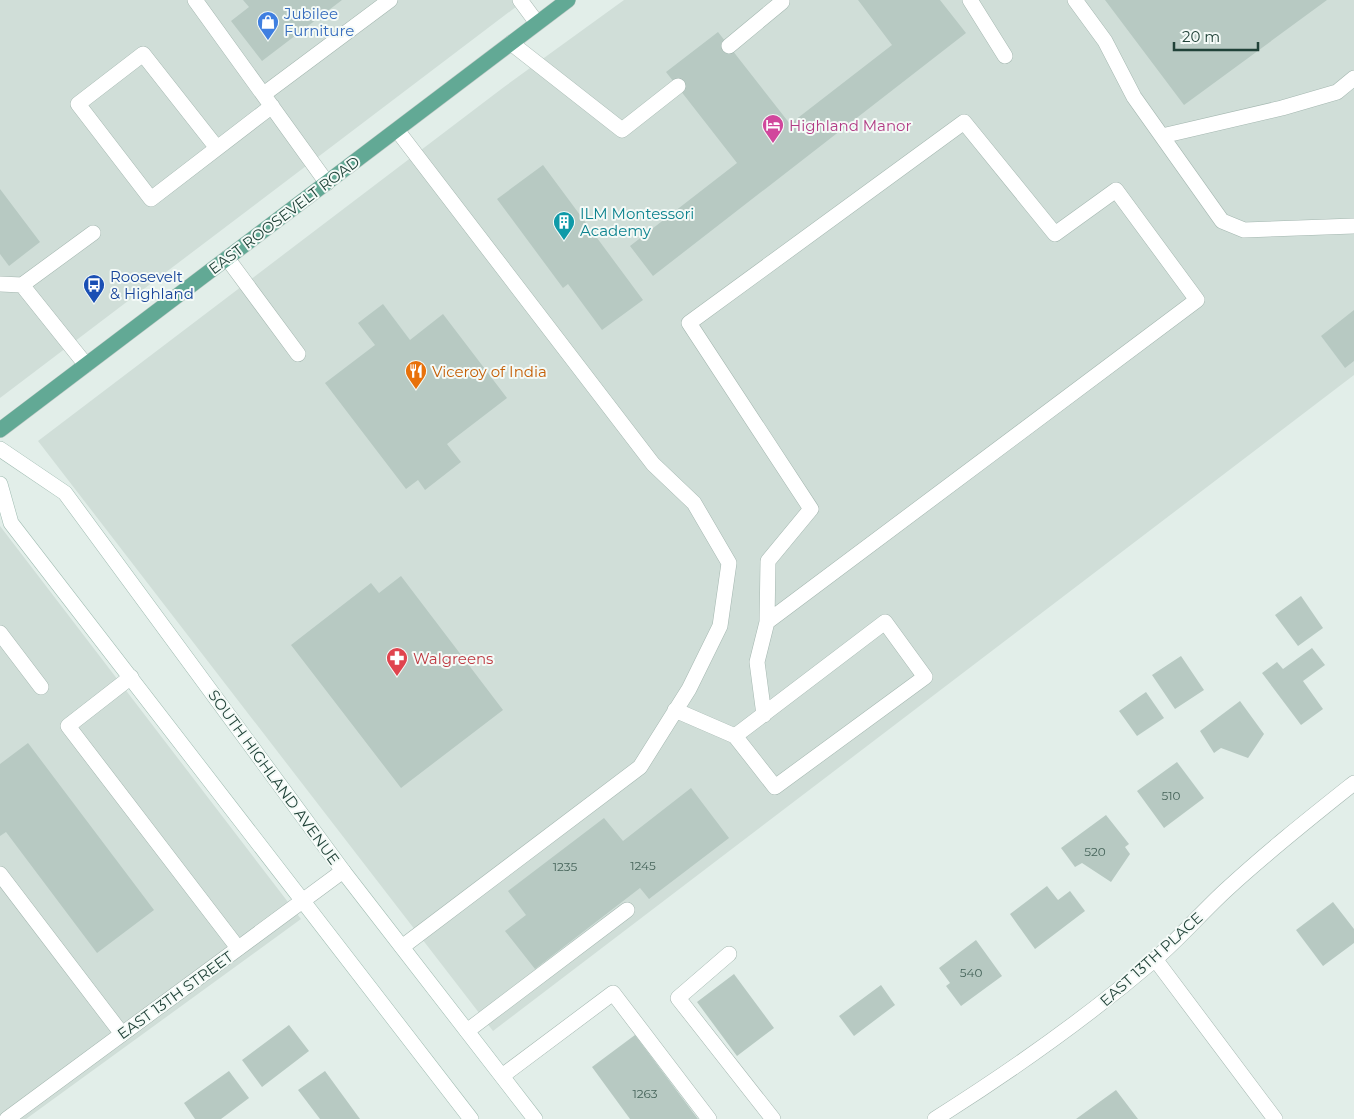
<svg xmlns="http://www.w3.org/2000/svg" width="1354" height="1119" font-family="Montserrat,sans-serif">
<rect width="100%" height="100%" fill="#e2eee9"/>
<!-- built -->
<path fill="#d0ded8" d="M0,0h525l-525,398z
M624,0h730v375l-861,656 -455,-590 466,-354z
M0,526l301,393 -275,200h-26z"/>
<!-- building -->
<path fill="#b7c9c2" d="M243,0h99l-80,61 -31,-40 18,-14z
M858,0h82l26,33 -313,243 -23,-30 107,-83 -71,-91 52,-40 72,92 102,-79z
M1105,0h222l-143,105z
M543,165l100,135 -41,30 -34,-46 -5,4 -66,-89z
M0,189l40,53 -31,24 -9,-12z
M383,304l27,36 33,-26 64,84 -60,46 14,18 -36,28 -7,-10 -12,9 -81,-106 50,-38 -17,-22z
M1354,310v51l-9,7 -24,-32z
M401,576l102,134 -102,78 -110,-143 80,-62 8,10z
M1301,596l22,32 -25,18 -23,-31z
M1312,648l13,17 -22,16 20,28 -22,16 -39,-52 15,-11 6,7z
M1181,656l23,34 -29,19 -23,-34z
M1146,692l18,26 -27,18 -18,-25z
M1240,701l24,33 -16,24 -27,-10 -7,5 -14,-22z
M28,743l126,167 -57,43 -91,-121 -6,4v-72z
M1177,762l27,36 -40,30 -27,-37z
M691,788l38,50 -80,61 -9,-11 -105,81 -30,-38 21,-16 -18,-24 96,-73 19,23z
M1106,815l23,29 -4,3 5,7 -19,28 -29,-19 -7,4 -14,-19z
M1047,886l11,14 12,-9 15,20 -50,38 -25,-35z
M1333,902l21,27v14l-31,23 -27,-36z
M976,940l26,36 -41,30 -15,-20 4,-3 -11,-15z
M734,974l40,54 -37,28 -40,-54z
M881,985l14,20 -41,31 -15,-20z
M289,1025l20,26 -47,36 -20,-27z
M635,1035l63,84h-68l-38,-52z
M229,1071l20,27 -28,21h-26l-11,-16z
M325,1071l35,48h-40l-22,-29z
M1116,1090l22,29h-62z"/>
<g fill="none" stroke-linecap="round" stroke-linejoin="round">
<!-- lane casing -->
<g stroke="#a4b7b0" stroke-width="16">
<path id="lane" d="M195,0l132,183
M520,0l17,23
M970,0l35,56
M1075,0l30,41 29,56 88,124 22,9 110,-4
M511,43l111,87 56,-44
M729,46l53,-44v-2
M264,94l126,-94
M397,130l256,334 41,39 35,60 -9,63 -31,63 -49,78 -238,180
M1162,136l120,-28 55,-16 17,-14
M217,148l-74,-94 -65,50 73,95 121,-93
M227,258l71,96
M0,284l22,1 64,80
M22,285l71,-52
M0,633l41,54
M131,677l-63,49 170,222
M675,710l60,26 40,51 150,-110 -40,-55 -150,114
M764,715l-7,-53 10,-40 1,-61 43,-52 -122,-186 275,-201 91,112 61,-44 81,110 -430,322
M0,874l122,160
M729,954l-51,44 95,121
M467,1031l160,-121
M502,1076l111,-83 96,126"/>
</g>
<!-- street casing -->
<g stroke="#a4b7b0" stroke-width="16">
<path id="street" d="M1155,959l120,160
M7,1119l336,-248
M935,1119c76,-48 150,-100 218,-158 26,-22 48,-48 73,-71 41,-38 84,-72 128,-107"/>
</g>
<!-- secondary casing -->
<g stroke="#9fbbb1" stroke-width="16">
<path id="secondary" d="M0,449l65,44 278,378 192,248
M0,484l11,39 460,596"/>
</g>
<!-- primary casing -->
<g stroke="#c1cac7" stroke-width="16">
<path id="primary" d="M0,430l568,-430"/>
</g>
<!-- lane -->
<use href="#lane" stroke="#fff" stroke-width="15"/>
<!-- street -->
<use href="#street" stroke="#fff" stroke-width="15"/>
<!-- secondary -->
<use href="#secondary" stroke="#fff" stroke-width="15"/>
<!-- primary -->
<use href="#primary" stroke="#62a995" stroke-width="15"/>
</g>
<!-- icons -->
<defs>
<g id="shop-pin" transform="scale(1.125)"><path d="M0 17L-7.5 6A9.5 9.5 0 1 1 7.5 6Z" fill="#3f7fe0" stroke="#f4faf7"/><path d="M-5-2.5h2.3a2.7 3.5 0 0 1 5.4 0H5L5.5 6h-11ZM-1.5-2.5h3a1.5 2.3 0 0 0-3 0Z" fill="#fff"/></g>
<g id="hotel-pin" transform="scale(1.125)"><path d="M0 17L-7.5 6A9.5 9.5 0 1 1 7.5 6Z" fill="#d1479c" stroke="#f4faf7"/><path d="M-6-4.5h1.5V1H6V5H4.5V3h-9V5H-6ZM-4 0a1.8 1.8 0 1 1 3.6 0ZM.5 0V-2.5h3Q6-2.5 6 0Z" fill="#fff"/></g>
<g id="building-pin" transform="scale(1.125)"><path d="M0 17L-7.5 6A9.5 9.5 0 1 1 7.5 6Z" fill="#0f9aa8" stroke="#f4faf7"/><path d="M-4-6H4V6H1V3H-1V6H-4ZM-2.5-4.3h1.7v1.8h-1.7ZM.8-4.3h1.7v1.8H.8ZM-2.5-1h1.7V.8h-1.7ZM.8-1h1.7V.8H.8Z" fill="#fff"/></g>
<g id="bus-pin" transform="scale(1.125)"><path d="M0 17L-7.5 6A9.5 9.5 0 1 1 7.5 6Z" fill="#1a4fb4" stroke="#f4faf7"/><path d="M-5-6H5V4H4V6H2V4H-2V6H-4V4H-5ZM-3.5-4V0h7V-4ZM-3.5 1.2v1.5H-2V1.2ZM2 1.2v1.5H3.5V1.2Z" fill="#fff"/></g>
<g id="restaurant-pin" transform="scale(1.125)"><path d="M0 17L-7.5 6A9.5 9.5 0 1 1 7.5 6Z" fill="#e8710a" stroke="#f4faf7"/><path d="M-5-6h1v4h1v-4h1v4h1v-4h1v5L-1.5 .5V6h-2V.5L-5-1ZM5-6V6H3V1.5H1.5Q1.5-4 5-6Z" fill="#fff"/></g>
<g id="pharmacy-pin" transform="scale(1.125)"><path d="M0 17L-7.5 6A9.5 9.5 0 1 1 7.5 6Z" fill="#e0444e" stroke="#f4faf7"/><path d="M-2-6h4v4h4v4h-4v4h-4v-4h-4v-4h4Z" fill="#fff"/></g>
</defs>
<g fill-rule="evenodd">
<use href="#shop-pin" x="268" y="22"/>
<use href="#hotel-pin" x="773" y="125"/>
<use href="#building-pin" x="564" y="222"/>
<use href="#bus-pin" x="94" y="285"/>
<use href="#restaurant-pin" x="416" y="371"/>
<use href="#pharmacy-pin" x="397" y="658"/>
</g>
<g text-anchor="middle" dominant-baseline="central" stroke-width="4" stroke-linejoin="round" paint-order="stroke">
<!-- number labels -->
<g font-size="12" fill="#46645a">
<text x="1171" y="795">510</text>
<text x="1095" y="851">520</text>
<text x="643" y="865">1245</text>
<text x="565" y="866">1235</text>
<text x="971" y="972">540</text>
<text x="645" y="1093">1263</text>
</g>
<!-- shop labels -->
<g font-size="15" fill="#366cbe" stroke="#f4faf7" text-anchor="start">
<text x="284" y="13">Jubilee<tspan x="284" dy="17">Furniture</tspan></text>
</g>
<!-- hotel labels -->
<g font-size="15" fill="#b23c85" stroke="#f4faf7" text-anchor="start">
<text x="789" y="125">Highland Manor</text>
</g>
<!-- culture labels -->
<g font-size="15" fill="#0d838f" stroke="#f4faf7" text-anchor="start">
<text x="580" y="213">ILM Montessori<tspan x="580" dy="17">Academy</tspan></text>
</g>
<!-- street labels -->
<g font-size="15" fill="#204238" stroke="#f4faf7">
<text transform="translate(284 215) rotate(-37)">EAST ROOSEVELT ROAD</text>
<text transform="translate(274 777) rotate(54)">SOUTH HIGHLAND AVENUE</text>
<text transform="translate(1151 959) rotate(-42)">EAST 13TH PLACE</text>
<text transform="translate(175 995) rotate(-36)">EAST 13TH STREET</text>
</g>
<!-- transit labels -->
<g font-size="15" fill="#164399" stroke="#f4faf7" text-anchor="start">
<text x="110" y="276">Roosevelt<tspan x="110" dy="17">&amp; Highland</tspan></text>
</g>
<!-- food labels -->
<g font-size="15" fill="#c56008" stroke="#f4faf7" text-anchor="start">
<text x="432" y="371">Viceroy of India</text>
</g>
<!-- health labels -->
<g font-size="15" fill="#be3a42" stroke="#f4faf7" text-anchor="start">
<text x="413" y="658">Walgreens</text>
</g>
</g>
<!-- scale -->
<path d="M1174 42v8h84v-8" fill="none" stroke="#204238" stroke-width="2.5"/>
<text x="1182" y="42" font-size="15" fill="#204238" stroke="#f4faf7" stroke-width="4" paint-order="stroke">20 m</text>
</svg>
